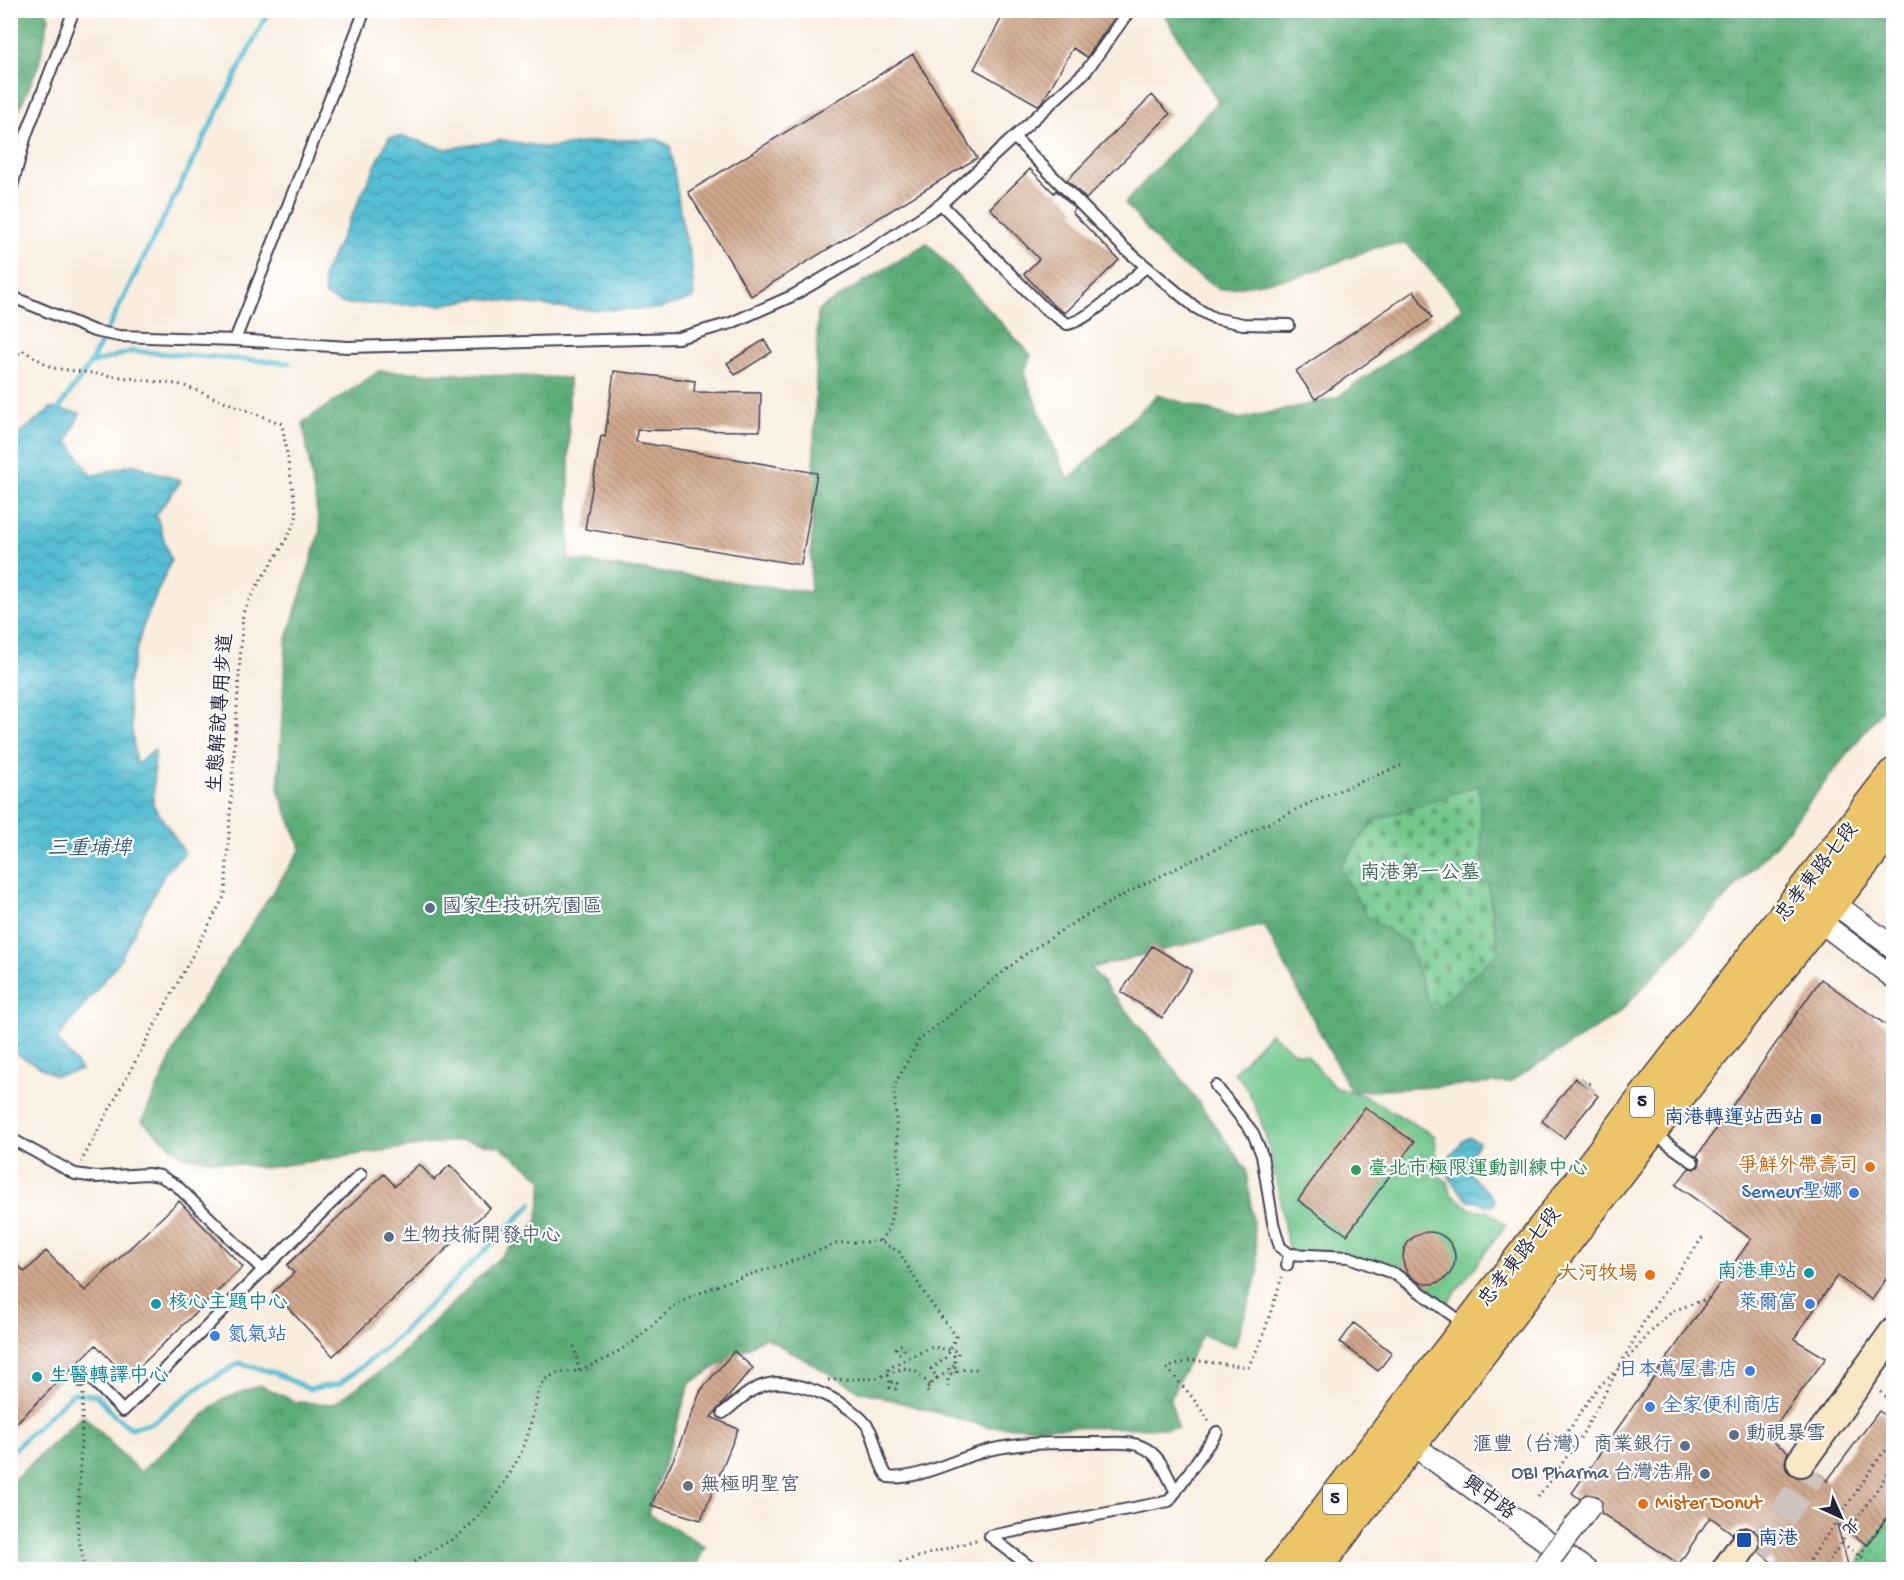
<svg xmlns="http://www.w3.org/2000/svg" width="1904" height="1580" font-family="'Gochi Hand','LXGW WenKai TC',sans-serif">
<defs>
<pattern id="forest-crowns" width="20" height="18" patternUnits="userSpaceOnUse" patternTransform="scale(1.5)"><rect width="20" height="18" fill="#5cac78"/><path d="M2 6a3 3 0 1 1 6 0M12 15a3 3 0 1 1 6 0" fill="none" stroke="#4c8c64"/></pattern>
<pattern id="cemetery-stones" width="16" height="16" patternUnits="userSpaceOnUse" patternTransform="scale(1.5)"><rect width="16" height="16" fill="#71c78c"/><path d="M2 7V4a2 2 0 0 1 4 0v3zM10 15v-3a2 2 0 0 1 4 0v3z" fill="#5ca174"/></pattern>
<pattern id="park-dots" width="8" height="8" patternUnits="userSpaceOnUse" patternTransform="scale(1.5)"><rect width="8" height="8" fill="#71c78c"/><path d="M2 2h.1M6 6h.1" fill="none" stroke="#5ca174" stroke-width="1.8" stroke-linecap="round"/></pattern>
<pattern id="water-waves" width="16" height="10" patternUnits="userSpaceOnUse" patternTransform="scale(1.5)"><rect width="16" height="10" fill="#55bed2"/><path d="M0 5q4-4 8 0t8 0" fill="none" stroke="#469aac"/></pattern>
<pattern id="building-back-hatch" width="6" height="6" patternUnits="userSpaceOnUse" patternTransform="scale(1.5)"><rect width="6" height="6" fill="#d0a88c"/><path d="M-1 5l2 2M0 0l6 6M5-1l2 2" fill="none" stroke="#a88874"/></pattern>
</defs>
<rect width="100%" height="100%" fill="#fff"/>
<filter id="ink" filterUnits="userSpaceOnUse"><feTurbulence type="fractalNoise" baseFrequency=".0167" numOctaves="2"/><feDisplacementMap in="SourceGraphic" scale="12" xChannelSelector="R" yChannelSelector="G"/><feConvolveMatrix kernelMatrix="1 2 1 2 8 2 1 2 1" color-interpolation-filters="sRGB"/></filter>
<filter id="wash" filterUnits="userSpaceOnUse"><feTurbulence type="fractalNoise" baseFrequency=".008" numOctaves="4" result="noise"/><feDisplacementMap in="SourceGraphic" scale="24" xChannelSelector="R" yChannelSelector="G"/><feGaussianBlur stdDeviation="1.35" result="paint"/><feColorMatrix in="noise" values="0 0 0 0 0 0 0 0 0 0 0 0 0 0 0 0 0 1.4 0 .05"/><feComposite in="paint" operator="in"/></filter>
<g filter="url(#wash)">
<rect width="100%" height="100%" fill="#f9edde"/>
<!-- forest -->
<path fill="url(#forest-crowns)" stroke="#3f675a" stroke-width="1.5" d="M11,10l35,1 3,6 -10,47 -28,65z
M1164,11h729v685l-116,147 -160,172 -107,67 -159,10 -87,-167 -173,43 85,103 70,98 13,101 -24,76 -33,-11 -32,63 8,30 -190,-1 -128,-36 -95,-54 -75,46 -42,131 57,32 -10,23 -684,1v-88l72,-67 57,57 81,-72 39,-15 36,17 37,2 59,-41 87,-86 58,-55 6,-42 -42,-33 -41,-7 -196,28 -81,-12 -41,-35 47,-102 112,-170 -23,-59 8,-148 34,-111 -17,-109 76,-51 190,7v182l241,32 8,-282 109,-67 104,112 -7,19 44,106 89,-85 83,24 96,-21 127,-90 -56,-64 -27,2 -79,30 -81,14 -50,-33 -45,-54 93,-102 -55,-89z"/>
<!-- cemetery -->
<path fill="url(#cemetery-stones)" stroke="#4a7464" stroke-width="1.5" d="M1479,785l4,72 16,95 -67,60 -24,-69 -41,-26 -27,-50 33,-46z"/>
<!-- park -->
<path fill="url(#park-dots)" stroke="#4a7464" stroke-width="1.5" d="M1893,1511v58h-40z"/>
<!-- pitch -->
<path fill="#71c78c" stroke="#4a7464" stroke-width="1.5" d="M1270,1033l24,19 13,3 27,32 31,9 70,40 3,39 10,7 3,12 20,15 16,2 19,14 -63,84 -48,-35 -46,-17 -60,-3c-9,-49 -20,-147 -55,-182z"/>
<!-- water -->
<path fill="url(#water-waves)" stroke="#3c7086" stroke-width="1.5" d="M389,137h16l41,12 57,-9 44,8 50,-7 60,-2 13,7 12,76 9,38 3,38 -36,11 -74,1 -105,-12 -38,7 -96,-1 -20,-8 -2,-20z
M51,408l29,5 -12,28 24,35 41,-12 48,17 -25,34 15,46 -29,68 -15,58 9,77 19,-14 -2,55 32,48 -20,20 -47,90 -61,76 24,31 -26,6 -45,-26 1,-609z
M1470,1137l9,5 -13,20c3,19 20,23 29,39l-4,5 -22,-6 -10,-9 -10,-14 -3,-9 1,-8 17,-20z"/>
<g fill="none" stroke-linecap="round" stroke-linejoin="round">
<!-- stream -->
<path stroke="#55bed2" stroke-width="5" d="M90,364l43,-13 156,12
M55,414l35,-50 179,-354
M10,1453l63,-60 23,2 20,22 15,11 23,-6 42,-33 43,-26 36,10 34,16 30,-5 48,-37 145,-143"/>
</g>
<g id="blocks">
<!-- building -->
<path fill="url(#building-back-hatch)" d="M1006,10h114l-33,47 -14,-9 -30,53 -5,4 -64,-36z
M913,54l64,104 -226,138 -63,-104z
M1152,95l18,19 -84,85 -19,-19z
M1030,169l24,24 2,-3 19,19 -3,3 47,48 -54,53 -11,-7 -30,-32 15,-15 -49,-51z
M1414,291l18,27 -117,81 -19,-28z
M764,340l8,12 -37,23 -8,-12z
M614,371l81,10 -1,11 67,1 -1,38 -123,-1 -1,12 181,31 -16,92 -216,-36 16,-93 4,1z
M1152,946l40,24 -30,48 -41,-26z
M1821,979l72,51v239l-21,31 -35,-24 -43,63 32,19 -59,79 21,15 -3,9 1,8 5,6 9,3 8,-1 6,-5 13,9 52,-70 14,10v87l-25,37 -31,-21 12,45h-79l4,-5 -15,-12 2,-8 -1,-7 -5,-7 -9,-3 -7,1 -7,5 -22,-16 -31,47 -78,-51 1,-11 -5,-6 -11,-2 -6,5 -8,-6 179,-254 -75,-54 13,-17 6,1 4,-3 1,-6 -3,-4z
M1575,1078l23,18 -34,42 -22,-17z
M1365,1107l49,35 -67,93 -49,-35z
M419,1164l15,16 16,-15 40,43 -157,148 -60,-64 21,-19 -7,-8 97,-91 11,12z
M179,1201l64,66 -115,111 -32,-33 -86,84v-171l15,14 21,-21 39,40z
M1403 1258a26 26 0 1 1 52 0a26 26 0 1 1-52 0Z
M1354,1323l38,30 -14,18 -38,-29z
M734,1351l19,17 -42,49 27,12 -37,91 -50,-15 23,-47 27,-68z"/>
</g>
</g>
<g filter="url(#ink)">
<use href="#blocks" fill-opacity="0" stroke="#424053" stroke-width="1.5"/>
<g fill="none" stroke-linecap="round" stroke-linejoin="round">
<!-- street-tunnel -->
<path stroke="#cec4bd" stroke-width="21" stroke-dasharray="21 10" stroke-linecap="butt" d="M1586,1087l3,-3"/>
<!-- secondary-tunnel -->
<path stroke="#cec4bd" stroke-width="28" stroke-dasharray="28 14" stroke-linecap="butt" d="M1757,1551l57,-80"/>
<!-- lane casing -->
<g stroke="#424053" stroke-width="14">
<path id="lane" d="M1014,137l110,111 72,60 18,10 29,6 46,1
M10,194l16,-59 48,-125
M941,204l103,104 23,16c22,-3 60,-42 79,-57
M10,296l84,35 25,5 116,4 113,7 330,-9 53,-15 61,-27 83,-48 66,-44 145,-133 44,-61
M235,340l130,-330
M1216,1086l37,47 9,22 11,68 7,24 9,7 -2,11
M1653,1133l40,29
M10,1138l65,36 21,3 52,-3 12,2 16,9 87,85 98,-96
M1289,1254l60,3 46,17 71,51
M81,1381l7,-6 35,36 140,-141
M723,1413c13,-10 28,-26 46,-29 28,-6 87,20 101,46 8,16 7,33 18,47 29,4 72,-20 101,-27 34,-8 67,-7 101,-7 20,1 46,-5 62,10 11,9 17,27 24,39
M990,1536l179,-35 48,-69
M990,1536l44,34"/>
</g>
<!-- street casing -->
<g stroke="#424053" stroke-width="24">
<path id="street" d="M1822,894l72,54
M1808,912l86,66
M1402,1437l184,133"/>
</g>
<!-- secondary casing -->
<g stroke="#424053" stroke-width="32">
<path id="secondary" d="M1801,1462l93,-130
M1726,1570l19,-27"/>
</g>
<!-- primary casing -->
<g stroke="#424053" stroke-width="36">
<path id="primary" d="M1281,1570l613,-795
M1313,1570l337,-439 244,-308"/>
</g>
<!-- path -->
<path stroke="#424053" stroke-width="3" stroke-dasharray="1.5 4.5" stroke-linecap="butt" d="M10,362l12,-12 31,18 129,17 100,39 15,91c-12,36 -40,63 -54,98l-18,282 -144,267
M1589,1084l2,-2
M880,1241l8,-11 12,-47 -6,-97 25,-46 104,-84 53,-35 64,-35 178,-87 87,-35
M1889,1303l5,3
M896 1349a4 4 0 1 1 8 0a4 4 0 1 1-8 0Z
M574,1346l5,25
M954,1365l-5,3v4l4,3 4,-4 -3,-6 2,-8
M1620,1367l39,-44 14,-12 36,-13
M957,1371l9,-2h11
M937,1378l11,-6
M828,1380l49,-2 27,-10 12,4 14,13
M891,1382l6,1 -1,6 -6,-1c1,-6 -4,-13 -1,-19 3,-4 37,-19 43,-22l26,4v4l-4,1 -1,-5
M948,1387v-9l2,-4
M1880,1392l8,6
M83,1394l-5,123v19l8,34
M1209,1421l-16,-23 -26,-30 24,-8 57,7 13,-25 21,-65
M1547,1434l15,3c11,-9 22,-32 32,-44 6,-8 14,-15 21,-21
M1538,1497l43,-60 66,-121 56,-79
M1842,1543l38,27
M894,1564l85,-25
M406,1570c15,-17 37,-23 54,-36 26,-22 55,-62 66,-94 6,-17 9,-36 14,-54l6,-7 11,-6 22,-2 29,-13 25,-16 38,-33 19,-12 36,-15 61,-19 52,-20 41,-2 19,11 30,49 27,35 -9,21 -16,12 6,9 -11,11 4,7
M1803,1570l79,-116 7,-6 5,1
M1823,1570l71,-106
M1849,1570l45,-63"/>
<!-- lane -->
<use href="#lane" stroke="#fff" stroke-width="10"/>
<!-- street -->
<use href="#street" stroke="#fff" stroke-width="21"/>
<!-- secondary -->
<use href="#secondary" stroke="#f8e8c3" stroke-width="28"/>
<!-- primary -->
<use href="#primary" stroke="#edc569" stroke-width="33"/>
<!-- street-bridge casing -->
<g stroke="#424053" stroke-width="24" stroke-linecap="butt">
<path id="street-bridge" d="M1542,1570l48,-64"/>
</g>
<!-- street-bridge -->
<use href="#street-bridge" stroke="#fff" stroke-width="21"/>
</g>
</g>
<!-- markers -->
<g fill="#5c6f8a" stroke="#fff" stroke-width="2">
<circle cx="430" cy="908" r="6"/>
<circle cx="389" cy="1237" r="6"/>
<circle cx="1734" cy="1435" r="6"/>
<circle cx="1685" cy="1446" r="6"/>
<circle cx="1705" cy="1474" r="6"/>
</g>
<g fill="#1a4fb4" stroke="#fff" stroke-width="2">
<rect x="1810" y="1113" width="12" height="12" rx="3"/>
<rect x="1736" y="1532" width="16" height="16" rx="3"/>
</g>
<g fill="#e8710a" stroke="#fff" stroke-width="2">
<circle cx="1870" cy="1167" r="6"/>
<circle cx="1650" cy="1275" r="6"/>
<circle cx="1643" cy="1504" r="6"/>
</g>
<circle fill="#2e9e5b" stroke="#fff" stroke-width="2" cx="1356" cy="1170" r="6"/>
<g fill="#3f7fe0" stroke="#fff" stroke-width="2">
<circle cx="1854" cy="1193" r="6"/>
<circle cx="1810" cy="1304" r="6"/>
<circle cx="215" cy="1336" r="6"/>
<circle cx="1750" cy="1371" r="6"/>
<circle cx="1650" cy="1407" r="6"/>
</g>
<g fill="#0f9aa8" stroke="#fff" stroke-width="2">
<circle cx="1809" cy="1273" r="6"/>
<circle cx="156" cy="1304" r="6"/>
<circle cx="37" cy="1377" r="6"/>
</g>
<circle fill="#6b7280" stroke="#fff" stroke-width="2" cx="688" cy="1486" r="6"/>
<g text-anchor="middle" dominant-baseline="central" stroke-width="4.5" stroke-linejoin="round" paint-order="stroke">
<!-- shield labels -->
<g fill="#fff" stroke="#646476" stroke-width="1.5">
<rect x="1630" y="1087" width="24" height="30" rx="4.5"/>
<rect x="1323" y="1484" width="24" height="30" rx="4.5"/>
</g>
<g font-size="18" font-weight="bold" fill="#22223b">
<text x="1642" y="1102">5</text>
<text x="1335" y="1499">5</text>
</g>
<!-- street labels -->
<g font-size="20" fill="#22223b" stroke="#fff">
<text transform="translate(222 713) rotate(-86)">生態解說專用步道</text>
<text transform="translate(1818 873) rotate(-52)">忠孝東路七段</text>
<text transform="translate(1521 1258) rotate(-52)">忠孝東路七段</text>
<text transform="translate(1488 1499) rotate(36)">興中路</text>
</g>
<!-- park labels -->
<g font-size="20" fill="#42645b" stroke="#fff">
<text x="1420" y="874">南港第一公墓</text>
</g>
<!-- service labels -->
<g font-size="20" fill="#4e5e75" stroke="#fff" text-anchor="start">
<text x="442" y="908">國家生技研究園區</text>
<text x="401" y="1237">生物技術開發中心</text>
<text x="1746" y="1435">動視暴雪</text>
<text x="1673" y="1446" text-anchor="end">滙豐（台灣）商業銀行</text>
<text x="1693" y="1474" text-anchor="end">OBI Pharma 台灣浩鼎</text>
</g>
<!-- transit labels -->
<g font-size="20" fill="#164399" stroke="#fff" text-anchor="end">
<text x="1804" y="1119">南港轉運站西站</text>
<text x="1758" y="1540" text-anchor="start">南港</text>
</g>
<!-- food labels -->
<g font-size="20" fill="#c56008" stroke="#fff" text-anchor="end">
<text x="1858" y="1167">爭鮮外帶壽司</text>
<text x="1638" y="1275">大河牧場</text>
<text x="1655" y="1504" text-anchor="start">Mister Donut</text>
</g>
<!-- leisure labels -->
<g font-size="20" fill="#27864d" stroke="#fff" text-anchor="start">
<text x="1368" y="1170">臺北市極限運動訓練中心</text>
</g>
<!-- shop labels -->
<g font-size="20" fill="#366cbe" stroke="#fff" text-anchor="end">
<text x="1842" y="1193">Semeur聖娜</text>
<text x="1798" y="1304">萊爾富</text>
<text x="227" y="1336" text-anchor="start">氮氣站</text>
<text x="1738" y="1371">日本蔦屋書店</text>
<text x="1662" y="1407" text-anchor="start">全家便利商店</text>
</g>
<!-- culture labels -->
<g font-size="20" fill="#0d838f" stroke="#fff" text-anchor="start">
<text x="1797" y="1273" text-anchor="end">南港車站</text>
<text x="168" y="1304">核心主題中心</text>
<text x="49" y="1377">生醫轉譯中心</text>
</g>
<!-- worship labels -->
<g font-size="20" fill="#5b616d" stroke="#fff" text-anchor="start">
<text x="700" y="1486">無極明聖宮</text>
</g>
<!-- water labels -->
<g font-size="21" font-style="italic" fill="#366077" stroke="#fff">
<text x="89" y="850">三重埔埤</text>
</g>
</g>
<!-- margin -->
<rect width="1904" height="1580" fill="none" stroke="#fff" stroke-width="36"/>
<!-- north arrow -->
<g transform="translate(1841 1517) rotate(135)" stroke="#ffffff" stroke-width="4.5" paint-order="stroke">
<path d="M0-4.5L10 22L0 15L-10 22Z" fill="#22223b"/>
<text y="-9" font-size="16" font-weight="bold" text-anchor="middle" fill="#22223b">北</text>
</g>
</svg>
